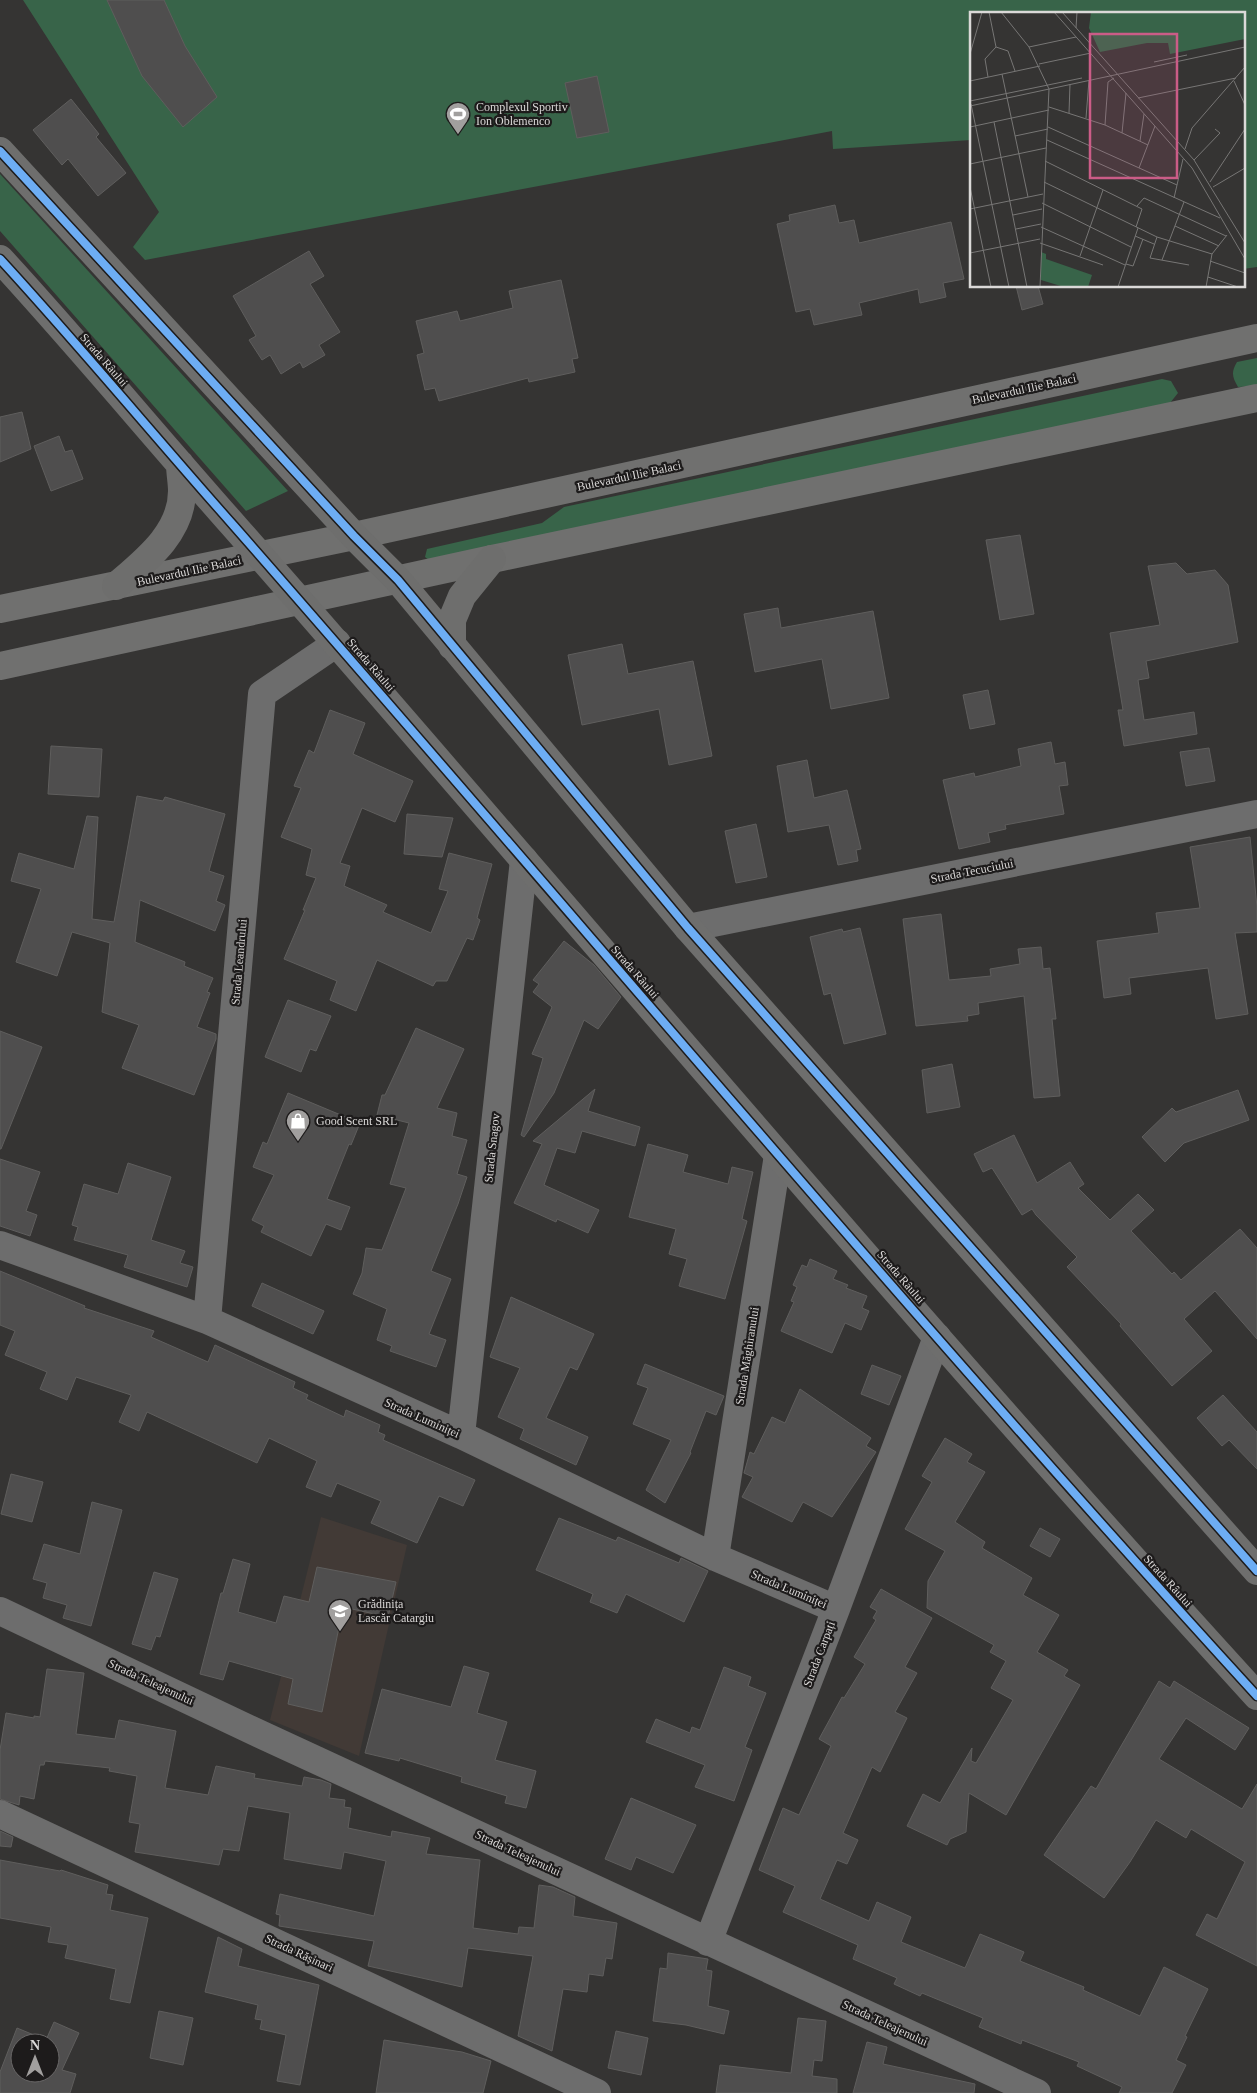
<svg xmlns="http://www.w3.org/2000/svg" width="1257" height="2093" font-family="Georgia,serif">
<rect width="100%" height="100%" fill="#353433"/>
<!-- built -->
<path fill="#423a36" d="M321,1517l86,28 -48,211 -89,-36z"/>
<!-- green -->
<path fill="#386449" d="M23,0h1234v267l-14,2v-255h-272v126l-138,9 -1,-18 -687,129 -12,-13 26,-35z
M0,174l288,317 -42,20 -246,-280z
M1257,358v28l-19,1c-6,-10 -7,-15 -1,-25z
M1162,379l9,2 7,12 -8,10 -737,160 -8,-6 2,-8 115,-26 22,-16z"/>
<!-- building -->
<path fill="#4f4e4e" stroke="#5f5e5d" fill-rule="evenodd" d="M107,0h57l21,46 32,51 -34,30 -41,-51z
M597,76l12,56 -32,6 -12,-55z
M71,99l28,35 -3,3 30,36 -28,23 -30,-37 -6,6 -29,-35z
M835,205l4,18 15,-3 5,23 92,-21 13,57 -21,4 3,14 -26,6 -2,-14 -59,14 3,12 -48,10 -4,-16 -14,3 -19,-88 13,-3 -1,-6z
M309,251l15,25 -14,8 30,48 -21,13 6,10 -22,13 -3,-6 -19,12 -11,-19 -8,5 -13,-20 7,-4 -23,-40z
M561,280l17,78 -6,1 3,13 -46,10 -1,-4 -89,23 -4,-13 -10,2 -8,-35 7,-2 -8,-32 41,-10 3,10 53,-13 -4,-17z
M1016,286h22l5,18 -21,6z
M22,412l9,37 -31,13v-45z
M59,436l6,16 7,-2 11,29 -32,12 -17,-45z
M1020,535l14,79 -34,6 -14,-80z
M1176,563l11,11 28,-4 13,15 10,57 -92,19 3,17 -11,2 6,40 50,-8 3,22 -73,12 -6,-36h5l-13,-77 50,-8 -12,-59z
M778,608l3,20 92,-17 16,87 -58,11 -9,-50 -67,13 -11,-58z
M622,644l6,30 65,-13 19,95 -43,9 -10,-56 -77,16 -14,-70z
M988,690l7,34 -25,5 -7,-34z
M330,710l35,13 -12,31 60,27 -18,41 -33,-14 -22,55 10,3 -6,20 43,19 -4,7 48,21 17,-42 -9,-2 10,-36 43,11 -15,54 3,2 -7,20 -6,-2 -20,43h-11l-3,5 -56,-26 -21,51 -26,-11 7,-19 -53,-22 21,-49h-2l13,-32 -10,-3 6,-26 -31,-12 20,-49 -7,-2 15,-36 5,3z
M1051,742l4,22 10,-2 3,23 -9,1 5,28 -59,11 1,4 -18,4 2,9 -31,7 -16,-69 31,-7 1,4 46,-11 -3,-17z
M51,746l51,3 -3,48 -51,-3z
M1209,748l6,33 -29,5 -6,-34z
M807,760l7,38 33,-8 14,59 -5,1 2,11 -20,4 -9,-40 -41,7 -11,-66z
M137,796l26,5 2,-4 60,17 -16,57 15,5 -8,25 9,4 -10,26 -75,-31 -5,42 50,20 -1,4 29,12 -6,14 3,1 -13,34 19,7v5l-22,56 -72,-27 17,-43 -37,-13 8,-69 -38,-11 -15,44 -41,-14 25,-73 -30,-8 8,-28 55,16 13,-53 11,1 -6,102 22,3z
M407,814l46,4 -11,39 -38,-3z
M756,824l11,53 -31,6 -11,-52z
M1250,837l7,70v25l-22,1 13,81 -32,5 -8,-51 -79,10 2,16 -27,4 -7,-57 62,-8 -3,-20 44,-5 -10,-61z
M941,914l8,66 42,-4 -1,-7 30,-5 -2,-15 23,-2 2,22 7,-1 6,51h-4l8,77 -26,2 -10,-102 -46,7 1,11 -12,2 1,5 -52,5 -13,-107z
M860,928l26,106 -42,10 -13,-51 -7,2 -14,-58 32,-8 1,3z
M564,941l30,24 27,32 -23,32 -14,-9 -30,73 -30,44 -3,-2 22,-77 -11,-4 20,-47 -19,-15 6,-8 -6,-4z
M288,1000l43,16 -15,35 -6,-2 -9,23 -36,-15z
M416,1028l48,21 -27,59 20,5 -5,23 15,4 -10,34 10,3 -9,27 -27,67 20,8 -22,55 17,6 -10,27 -46,-16 2,-5 -15,-6 10,-31 -34,-15 9,-21 4,-25 16,2 24,-62 -16,-4 19,-61 -32,-8 5,-20h3z
M0,1031l42,16 -41,102h-1z
M952,1064l8,43 -33,6 -5,-43z
M595,1089l-7,22 52,16 -5,19 -53,-15 -7,22 -18,-5 -13,37 55,25 -11,23 -31,-14 -1,3 -42,-19 28,-59 -9,-3z
M1238,1090l11,30 -65,23 -19,19 -23,-25 30,-29 4,4z
M288,1093l72,30 -9,22 -2,-1 -22,55 23,8 -9,23 -15,-6 -15,32 -50,-24 3,-6 -12,-6 22,-45 -21,-8 10,-25 4,2z
M1014,1135l23,48 33,-21 14,22 -6,4 32,32 28,-26 16,16 -23,21 41,43 2,-2 7,8 59,-51 17,19v91l-42,-48 -31,28 28,32 -40,35 -52,-60 1,-2 -54,-57 10,-10 -41,-42 -4,-6 -10,6 -30,-47 -9,4 -9,-18z
M648,1144l40,11 -5,17 45,12 4,-17 21,5 -11,47 5,2 -22,78 -46,-13 8,-27 -18,-5 7,-25 -47,-12z
M0,1159l40,13 -14,39 11,4 -7,21 -30,-10z
M128,1163l43,14 -20,63 34,11 -5,12 13,4 -6,20 -63,-20 4,-12 -54,-15 4,-13 -6,-2 12,-41 34,10z
M810,1259l27,12 -4,8 15,6 -2,3 21,8 -5,12 7,3 -8,19 -16,-7 -13,30 -51,-22 13,-29 -3,-1 6,-14 -4,-2 9,-20 5,2z
M0,1271l85,35 -1,2 70,23 -3,6 57,25 7,-17 80,37 -2,6 15,7 -2,4 38,18 2,-7 34,15 -2,7 7,3 -2,5 92,40 -12,26 -24,-10 -22,47 -46,-20 10,-22 -44,-18 -6,14 -25,-10 11,-26 -48,-23 -12,25 -110,-51 -8,19 -20,-9 12,-27 -55,-18 -9,23 -27,-11 7,-17 -42,-17 10,-24 -15,-6z
M262,1283l62,28 -11,23 -61,-28z
M511,1297l83,37 -17,36 -7,-3 -24,51 42,19 -12,28 -56,-26 4,-10 -26,-12 22,-49 -30,-11z
M645,1364l79,32 -8,19 -10,-4 -16,41 1,1 -26,50 -19,-13 25,-50 -38,-16 15,-36 -11,-4z
M872,1365l29,11 -12,29 -28,-11z
M800,1389l71,49 -5,8 10,6 -44,65 -29,-15 -11,20 -50,-25 11,-20 -9,-4 6,-21 4,2 18,-37 13,6z
M1223,1395l34,37v37l-28,-29 -7,6 -25,-28z
M945,1438l27,16 -5,8 18,10 -30,50 30,20 -3,6 50,30 -9,17 36,20 -22,37 31,18 -4,6 16,9 -74,130 -37,-22 -3,39 -16,7 -3,6 -40,-19 16,-32 17,9 32,-55 -1,13 5,2 37,-63 -22,-12 15,-27 -16,-9 4,-7 -67,-37 1,-27 17,-30 -40,-22 27,-47 -10,-6z
M11,1474l32,8 -11,40 -31,-8z
M92,1502l30,8 -31,116 -28,-8 4,-13 -24,-7 4,-15 -14,-4 11,-35 36,10z
M559,1518l57,23 2,-4 61,26 2,-5 27,13 -24,51 -58,-28 -9,19 -27,-11 3,-8 -57,-24z
M1040,1528l20,11 -10,18 -20,-11z
M233,1559l17,5 -12,48 38,11 8,-27 25,6 8,-35 79,15 -8,35 -45,-10 -21,105 -34,-8 5,-25 -64,-18 -6,19 -23,-6 21,-81h2z
M154,1572l24,7 -18,58 -4,-1 -5,14 -19,-6z
M881,1589l51,29 -27,49 12,6 -22,39 12,6 -27,54 -8,-5 -29,66 15,7 -11,24 -10,-4 -17,39 49,22 8,-19 34,15 -10,25 64,26 15,-34 44,18 -4,9 64,26 -1,3 57,26 24,-49 44,22 -23,47 2,1 -11,23 10,5 -14,28h-53l3,-6 -45,-21 2,-4 -57,-22 -1,4 -42,-17 4,-9 -61,-25 -2,3 -26,-12 3,-6 -44,-19 5,-14 -75,-33 12,-26 -36,-16 24,-62 16,7 32,-69 -12,-7 23,-42 2,1 21,-34 -11,-7 22,-37 -3,-2 4,-7 -7,-4z
M464,1666l25,7 -12,40 30,9 -12,38 41,11 -10,37 -21,-5 2,-7 -46,-14 1,-5 -62,-19 -1,3 -34,-8 17,-64 69,18z
M724,1667l27,10 -3,9 18,7 -21,54 7,3 -18,51 -39,-14 10,-22 -59,-23 10,-23 34,14 2,-6 8,3z
M47,1669l37,4 -8,61 39,5 4,-19 57,11 -11,57 43,7 8,-29 39,8 -1,4 48,8 2,-9 17,3 10,4 -2,14 16,2 -1,7 7,1 -3,20 43,9 1,-6 38,7 -4,16 54,6 -7,68 45,6 1,-7 15,1 5,-43 14,2 22,10 -2,19 44,7 -5,36 -6,-1 -3,18 -14,-2 -2,18 -24,-3 -11,62 -34,-15 15,-80 -65,-8 -6,39 -94,-21 6,-25 -95,-15 1,-11 -4,-1 4,-20 94,22 12,-55 -42,-9 -3,17 -57,-10 6,-46 -42,-7 -9,45 -16,-2 -4,16 -84,-13 5,-28 -11,-2 8,-46 -28,-5 1,-3 -65,-7 -1,4h-4l-6,34 -14,-3 -1,9 -19,-6v-49l6,-37 28,5v-2l6,1z
M1159,1681l11,7 4,-7 75,47 -14,22 -49,-32 -27,41 83,50 15,-25v182l-61,-31 11,-21 10,5 28,-57 -54,-33 -5,9 -30,-18 -26,42 -26,36 -60,-43 47,-69 5,3z
M631,1798l65,27 -23,48 -37,-16 -5,13 -26,-11z
M0,1831l13,6 -2,10 -11,-1z
M0,1860l60,11 1,-1 47,15 -2,9 7,1 -3,15 38,8 -18,85 -20,-4 6,-30 -51,-11 3,-13 -20,-3 3,-15 -51,-9z
M218,1937l24,12 -4,17 81,19 -19,100 -23,-4 9,-46 -26,-6 2,-9 -7,-1 3,-14 -53,-13z
M668,1953l40,6 -2,11 6,1 -4,35 21,5 -5,23 -38,-9 -33,-4 7,-53 7,1z
M159,2011l34,7 -10,47 -33,-7z
M798,2018l28,3 -4,40 -8,-1 -2,16 25,3v14h-121l4,-28 71,8z
M54,2022l25,11 -17,37 14,4 -6,19h-70v-21l17,-44 29,12zM20,2043h30v30h-30z
M616,2031l32,7 -7,37 -33,-7z
M384,2040l78,12 29,9 -8,32h-107z
M867,2042l20,5 -4,17 92,20 -1,9h-121z"/>
<g fill="none" stroke-linecap="round" stroke-linejoin="round">
<!-- minor -->
<path stroke="#6d6d6d" stroke-width="28" d="M688,928l569,-114
M0,1245l207,75 254,115 254,122 121,52
M207,1320l55,-626 75,-51
M461,1435l63,-575
M715,1557l63,-402
M0,1611l262,124 775,358
M0,1814l597,279
M708,1942l128,-333 101,-272"/>
<!-- secondary -->
<path stroke="#70706f" stroke-width="28" d="M0,609l354,-73 903,-198
M0,666l492,-107 765,-161"/>
<!-- primary -->
<path stroke="#6e6e6d" stroke-width="28" d="M0,151l354,385 44,44 290,348 569,643
M0,259c80,87 155,178 234,267 341,389 673,787 1023,1170
M116,586c29,-25 66,-53 66,-95 0,-9 -2,-18 -2,-27
M452,646v-26l10,-24 30,-37"/>
<!-- cycleway casing -->
<g stroke="#1d1b1b" stroke-width="11">
<path id="cycleway" d="M0,151l354,385 44,44 290,348 569,643
M0,259c80,87 155,178 234,267 341,389 673,787 1023,1170"/>
</g>
<!-- cycleway -->
<use href="#cycleway" stroke="#6dadf4" stroke-width="8"/>
</g>
<!-- icons -->
<defs>
<g id="stadium-pin" transform="scale(1.25)"><path d="M0 17L-7.5 6A9.5 9.5 0 1 1 7.5 6Z" fill="#a19f9e" stroke="#1d1b1b"/><path d="M0-5a6.5 5 0 1 0 0 10a6.5 5 0 1 0 0-10ZM-3.5-1.8h7v3.6h-7Z" fill="#fff"/></g>
<g id="shop-pin" transform="scale(1.25)"><path d="M0 17L-7.5 6A9.5 9.5 0 1 1 7.5 6Z" fill="#a19f9e" stroke="#1d1b1b"/><path d="M-5-2.5h2.3a2.7 3.5 0 0 1 5.4 0H5L5.5 6h-11ZM-1.5-2.5h3a1.5 2.3 0 0 0-3 0Z" fill="#fff"/></g>
<g id="school-pin" transform="scale(1.25)"><path d="M0 17L-7.5 6A9.5 9.5 0 1 1 7.5 6Z" fill="#a19f9e" stroke="#1d1b1b"/><path d="M0-5L7-2L0 1L-7-2ZM-4 1L0 2.5L4 1V4Q0 6-4 4Z" fill="#fff"/></g>
</defs>
<g fill-rule="evenodd">
<use href="#stadium-pin" x="458" y="114"/>
<use href="#shop-pin" x="298" y="1121"/>
<use href="#school-pin" x="340" y="1611"/>
</g>
<g text-anchor="middle" dominant-baseline="central" stroke-width="4.5" stroke-linejoin="round" paint-order="stroke">
<!-- poi labels -->
<g font-size="12" fill="#dbd9d8" stroke="#1d1b1b" text-anchor="start">
<text x="476" y="107">Complexul Sportiv<tspan x="476" dy="14">Ion Oblemenco</tspan></text>
<text x="316" y="1121">Good Scent SRL</text>
<text x="358" y="1604">Grădinița<tspan x="358" dy="14">Lascăr Catargiu</tspan></text>
</g>
<!-- street labels -->
<g font-size="12" fill="#dbd9d8" stroke="#1d1b1b">
<text transform="translate(104 360) rotate(49)">Strada Râului</text>
<text transform="translate(1024 389) rotate(-12)">Bulevardul Ilie Balaci</text>
<text transform="translate(629 476) rotate(-12)">Bulevardul Ilie Balaci</text>
<text transform="translate(189 571) rotate(-12)">Bulevardul Ilie Balaci</text>
<text transform="translate(371 665) rotate(49)">Strada Râului</text>
<text transform="translate(972 871) rotate(-11)">Strada Tecuciului</text>
<text transform="translate(239 962) rotate(-85)">Strada Leandrului</text>
<text transform="translate(635 972) rotate(49)">Strada Râului</text>
<text transform="translate(492 1148) rotate(-84)">Strada Snagov</text>
<text transform="translate(901 1277) rotate(49)">Strada Râului</text>
<text transform="translate(747 1356) rotate(-81)">Strada Măghiranului</text>
<text transform="translate(422 1418) rotate(24)">Strada Luminiței</text>
<text transform="translate(1168 1581) rotate(48)">Strada Râului</text>
<text transform="translate(789 1589) rotate(23)">Strada Luminiței</text>
<text transform="translate(819 1654) rotate(-69)">Strada Carpați</text>
<text transform="translate(151 1682) rotate(25)">Strada Teleajenului</text>
<text transform="translate(518 1853) rotate(25)">Strada Teleajenului</text>
<text transform="translate(299 1953) rotate(25)">Strada Rășinari</text>
<text transform="translate(885 2023) rotate(25)">Strada Teleajenului</text>
</g>
</g>
<!-- overview -->
<g transform="translate(970 12)">
<rect width="275" height="275" fill="#353433"/>
<path d="M121,0h154v27l-75,15 -2,-11h-21l-47,9 -11,-24zM71,240l5,2v5l46,16 -4,12h-24l-23,-7z" fill="#386449"/>
<path fill="none" stroke="#777675" stroke-width="1" d="M19,0l7,35M31,0l28,35 20,42 -9,198M84,0l138,156 53,91M92,0l132,148 51,83M106,16l1,-16M26,35l12,4 7,20M59,35l47,-10M0,42l12,-42M184,50l33,-7M69,52l52,-11M32,62l26,123M18,65l-3,-18 11,-12M0,69l70,-15M264,69l11,24M168,86l98,-20M0,89l112,-23M1,92l38,183M0,94l275,-59M79,95l56,18 43,20M99,101l1,-29M116,106l3,-38M24,110l33,165M135,113l3,-43 6,-4M0,115l79,-17M78,115l129,58M152,121l4,-40M45,124l33,-7M77,128l173,78M170,129l4,-27M215,137l7,-21 53,-61M224,148l26,-27 -5,-4M75,149l97,48 -6,18M0,152l76,-16M169,156l16,-42M74,170l113,55 55,17M240,170l35,-53M0,175l21,100M243,175l32,-19M204,186l9,-39M72,191l89,44M167,194l7,-8 82,38M0,197l73,-15M43,203l29,-6M205,214l44,20M71,215l84,38M46,217l25,-5M165,224l19,8M187,225l-7,21 39,7M70,231l63,22M0,241l70,-14M110,244l23,-66M192,248l22,-58M240,249l35,12M156,252l7,2 10,-27M238,265l30,10M148,275l20,-59M236,275l6,-33 15,-19"/>
<path fill="#cb5c87" fill-opacity="0.15" stroke="#cb5c87" stroke-width="2.5" d="M120,22h87v144h-87z"/>
<rect width="275" height="275" fill="none" stroke="#dbd9d8" stroke-width="2.5"/>
</g>
<!-- north arrow -->
<g transform="translate(35 2058)"><circle r="24" fill="#1d1b1b" stroke="#696767"/>
<path d="M0-4L9 19L0 12L-9 19Z" fill="#a19f9e"/>
<text y="-8" font-size="14" font-weight="bold" text-anchor="middle" fill="#dbd9d8">N</text>
</g>
</svg>
